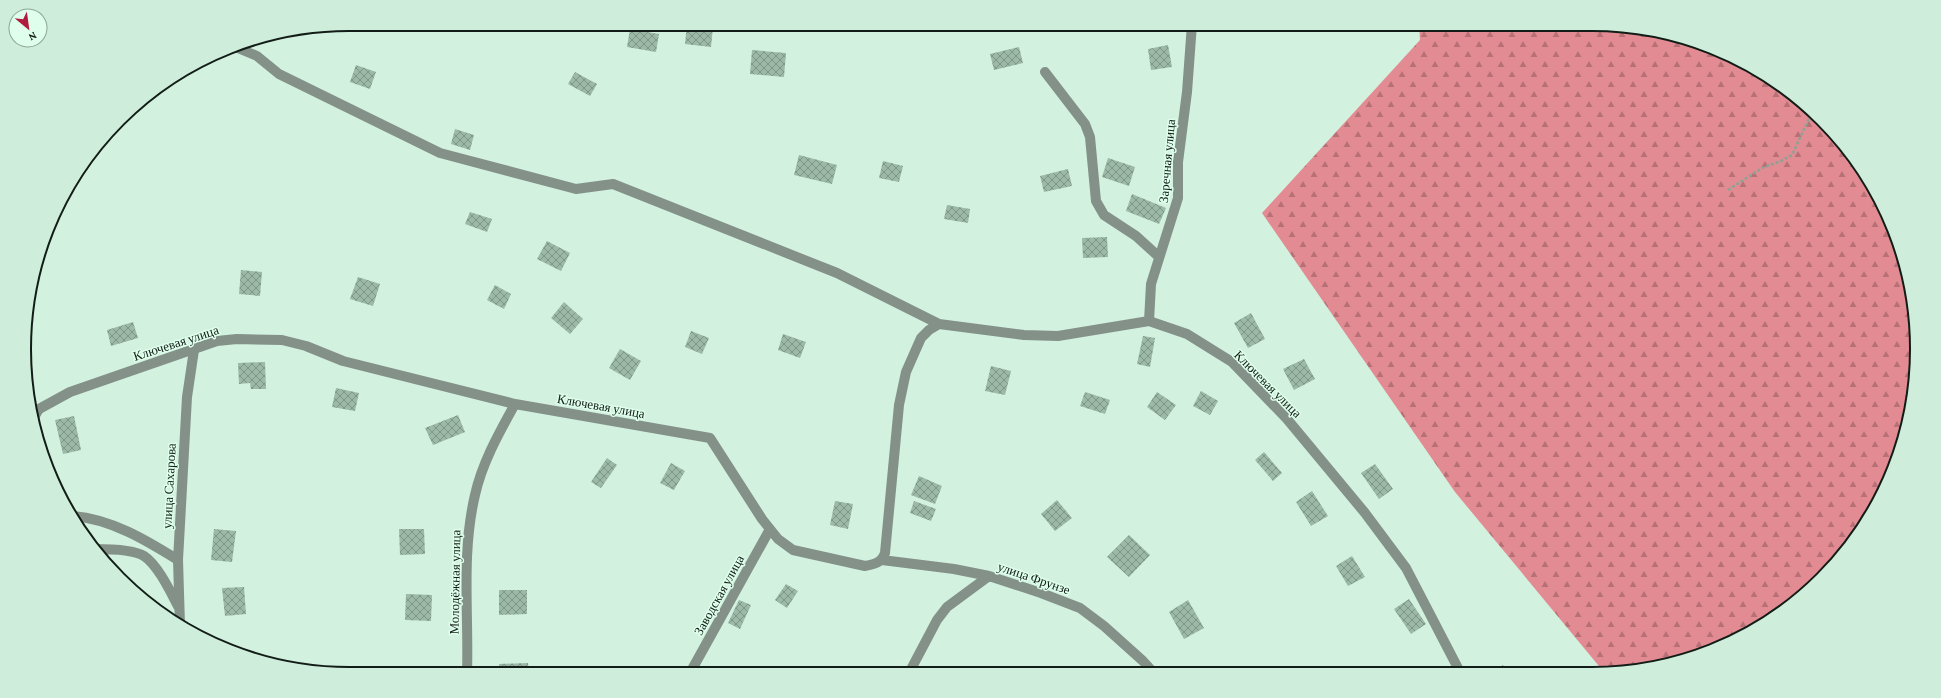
<svg xmlns="http://www.w3.org/2000/svg" width="1941" height="698" font-family="'Crimson Pro',serif">
<defs>
<pattern id="forest-firs" width="22" height="20" patternUnits="userSpaceOnUse"><rect width="22" height="20" fill="#e38b92"/><path d="M5 1l3.5 6h-7zM16 11l3.5 6h-7z" fill="#b77176"/></pattern>
<pattern id="building-cross-hatch" width="8" height="8" patternUnits="userSpaceOnUse"><rect width="8" height="8" fill="#9cb9a8"/><path d="M0 0l8 8M0 8l8-8" fill="none" stroke="#7e9688"/></pattern>
</defs>
<rect width="100%" height="100%" fill="#d2f1df"/>
<!-- forest -->
<path fill="url(#forest-firs)" d="M1419,24h173l84,11 60,22 54,34 46,44 37,51 27,58 14,62 2,64 -10,63 -33,79 -67,81 -70,48 -101,30h-32l-148,-179 -193,-279 158,-173z"/>
<!-- building -->
<path fill="url(#building-cross-hatch)" d="M687,24l26,3 -2,20 -26,-3z
M630,29l29,5 -3,18 -29,-5z
M1168,45l4,22 -21,3 -3,-21z
M1019,47l4,16 -29,7 -4,-16z
M752,50l34,3 -2,24 -34,-3z
M356,65l20,7 -6,17 -20,-7z
M575,72l22,12 -7,12 -22,-12z
M455,129l19,6 -4,15 -19,-6z
M799,155l38,10 -5,19 -38,-9z
M1108,158l27,9 -6,19 -27,-9z
M883,161l20,5 -4,16 -20,-4z
M1068,169l4,17 -28,6 -4,-16z
M1132,194l34,14 -7,16 -33,-13z
M947,205l23,4 -2,14 -24,-4z
M470,212l22,7 -5,13 -22,-8z
M1107,237l1,20 -25,1 -1,-20z
M547,241l23,12 -9,18 -24,-12z
M241,270l21,2 -2,24 -21,-2z
M358,277l22,7 -7,22 -23,-7z
M495,285l16,9 -7,15 -17,-9z
M564,302l19,17 -13,15 -19,-16z
M1251,313l14,26 -17,9 -14,-25z
M133,322l5,16 -27,8 -4,-16z
M691,331l18,7 -7,16 -17,-7z
M783,334l23,8 -6,16 -22,-8z
M1143,336l12,2 -5,29 -13,-3z
M620,349l21,12 -11,19 -21,-12z
M1304,359l11,20 -21,11 -11,-21z
M265,362l1,27h-15l-1,-6 -11,1 -1,-21z
M991,366l20,5 -6,24 -20,-4z
M336,388l23,5 -4,18 -23,-4z
M1201,391l17,10 -8,14 -17,-9z
M1085,392l25,8 -5,14 -25,-8z
M1157,392l19,13 -11,15 -18,-13z
M458,415l7,17 -32,13 -8,-17z
M74,416l7,34 -18,4 -8,-34z
M1264,452l18,21 -9,8 -18,-21z
M607,458l10,7 -16,23 -10,-6z
M671,463l14,8 -11,19 -14,-7z
M1375,464l18,25 -14,10 -18,-26z
M919,476l23,10 -7,18 -24,-9z
M1312,491l16,25 -17,10 -15,-24z
M1057,500l15,18 -17,13 -14,-17z
M835,501l18,3 -5,25 -18,-4z
M914,501l22,8 -5,12 -21,-8z
M214,529l22,2 -4,31 -21,-2z
M399,529h25l1,25 -25,1z
M1129,535l21,20 -21,22 -22,-20z
M1352,556l13,21 -17,9 -12,-20z
M786,584l12,7 -11,17 -12,-8z
M244,587l2,27 -21,2 -3,-28z
M499,590h28v24l-28,1z
M406,594l26,1 -1,26 -26,-1z
M1409,599l17,25 -15,10 -17,-25z
M739,600l12,5 -11,24 -12,-6z
M1188,600l16,28 -20,11 -15,-27z
M528,663l1,11h-30v-10z
M1503,665l5,6h-14z
M858,666l10,7h-15z
M1230,667l2,5h-13z
M411,669h25v5h-25z"/>
<g fill="none" stroke-linecap="round" stroke-linejoin="round">
<!-- path -->
<path stroke="#8ba395" stroke-width="2.5" stroke-dasharray="3 2" stroke-linecap="butt" d="M1728,190l34,-22 19,-7 11,-6 20,-43"/>
<!-- minor -->
<path stroke="#849189" stroke-width="10" d="M233,46l24,10 22,18 161,79 136,36 37,-5 224,89 102,51
M1045,72l40,52 5,13 6,64 8,14 32,21 22,20
M1149,321l2,-37 27,-86v-36l9,-70 5,-68
M33,419l6,-10 31,-17 147,-51 20,-2 45,1 24,6 37,15 172,43 195,34 52,81 16,20 15,11 72,16c10,-2 16,-3 20,-13l14,-148 7,-33 15,-34 8,-8 10,-6 85,11 34,1 91,-15 38,13 45,28 55,57 78,94 41,55 54,104
M73,516c38,3 73,24 105,44
M94,549c13,0 39,0 50,7 14,9 27,37 35,52
M882,560l72,9 35,7 52,17 39,15 24,18 39,35 10,11
M180,625l-2,-65 9,-163 7,-47
M690,673l80,-144
M909,673l28,-53 10,-13 42,-31
M467,674c2,-60 -6,-120 8,-179 7,-32 24,-62 40,-91"/>
</g>
<g text-anchor="middle" dominant-baseline="central" stroke-width="3" stroke-linejoin="round" paint-order="stroke">
<!-- street labels -->
<g font-size="13" fill="#121d17" stroke="#dfffec">
<text transform="translate(1167 161) rotate(-85)">Заречная улица</text>
<text transform="translate(176 343) rotate(-18)">Ключевая улица</text>
<text transform="translate(1268 384) rotate(45)">Ключевая улица</text>
<text transform="translate(601 406) rotate(10)">Ключевая улица</text>
<text transform="translate(169 486) rotate(-87)">улица Сахарова</text>
<text transform="translate(1034 578) rotate(19)">улица Фрунзе</text>
<text transform="translate(455 582) rotate(-89)">Молодёжная улица</text>
<text transform="translate(719 595) rotate(-61)">Заводская улица</text>
</g>
</g>
<!-- crop -->
<path d="M0 0H1941V698H0ZM349 31H1592A318 318 0 0 1 1910 349V349A318 318 0 0 1 1592 667H349A318 318 0 0 1 31 349V349A318 318 0 0 1 349 31Z" fill="#cfeddb" fill-rule="evenodd"/>
<path fill="none" stroke="#121d17" stroke-width="2" d="M349 31H1592A318 318 0 0 1 1910 349V349A318 318 0 0 1 1592 667H349A318 318 0 0 1 31 349V349A318 318 0 0 1 349 31Z"/>
<!-- north arrow -->
<g transform="translate(28 28) rotate(151)"><circle r="19" fill="#dfffec" stroke="#8da597"/>
<path d="M0-3L7 15L0 10L-7 15Z" fill="#af1c40"/>
<text y="-6" font-size="11" font-weight="bold" text-anchor="middle" fill="#121d17">N</text>
</g>
</svg>
